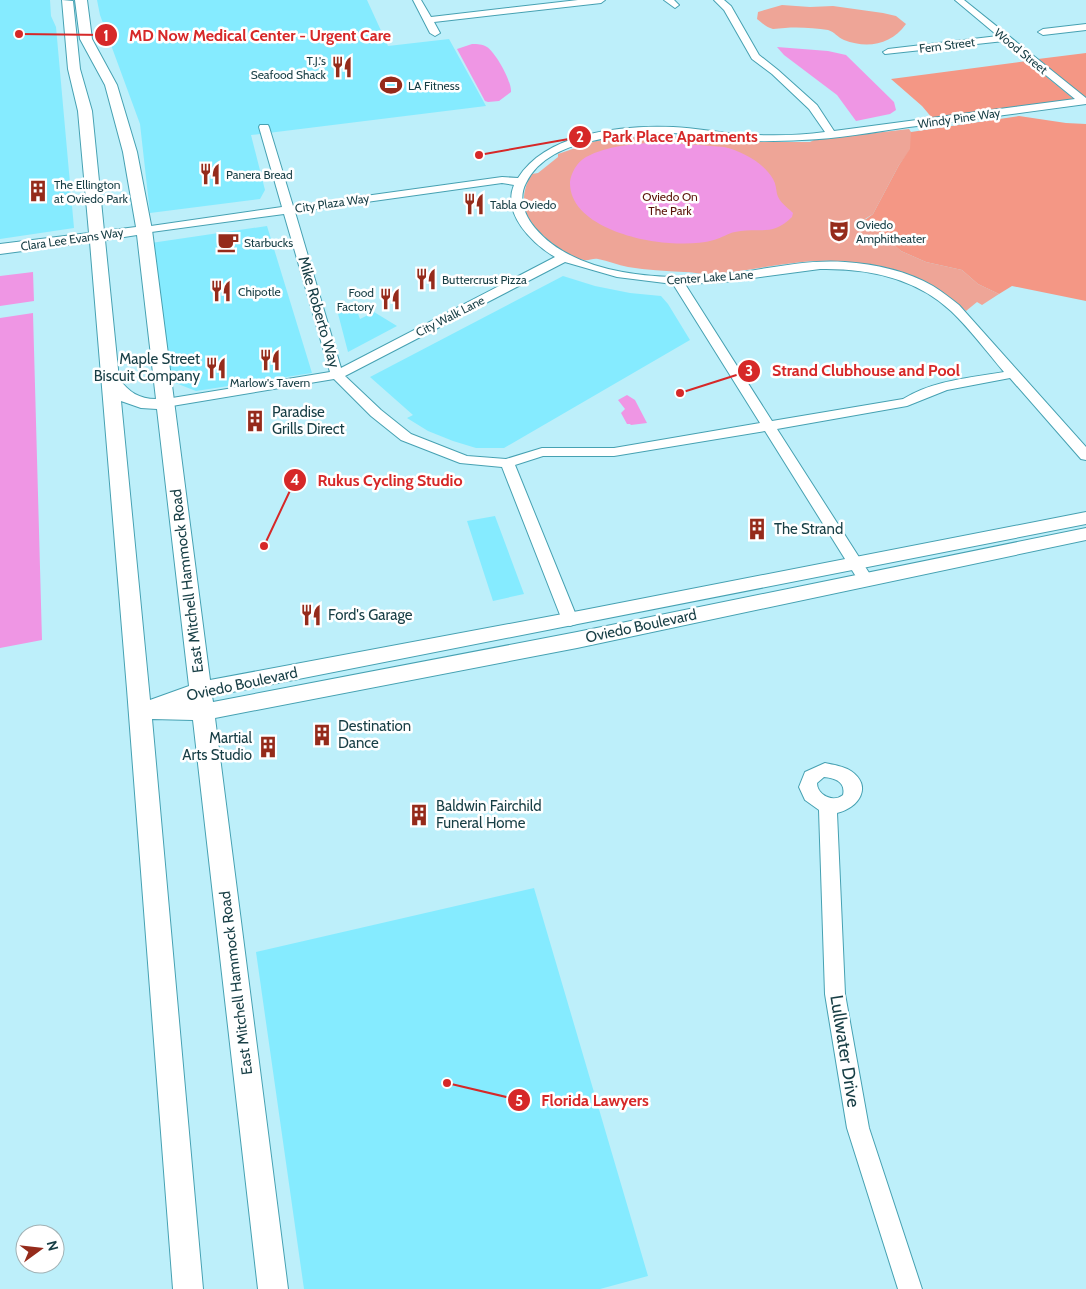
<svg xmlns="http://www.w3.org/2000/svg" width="1086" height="1289" font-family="Cabin,sans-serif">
<rect width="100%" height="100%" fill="#bdeffa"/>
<!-- built -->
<path fill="#85ebff" d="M0,0h50l1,16 5,11 18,201 -74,11z
M97,0h270l21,46 61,-7 37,67 -235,29 14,55 -5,9 -110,14 -10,-89 -40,-109z
M267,226l45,147 -116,18 -23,-9 -22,-139z
M563,276l32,10 35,7 31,3 7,8 22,36 -186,108h-28l-23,-7 -25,-10 -21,-13 6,-3 -43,-38z
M354,303l6,16 14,-7 23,14 -49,26 -12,-46z
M495,516l29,78 -31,7 -26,-80z
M534,888l114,388 -48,13h-296l-48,-337z"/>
<!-- green -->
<path fill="#eea597" d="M782,5l28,2 23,-1 50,7 13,3 10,8c-15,21 -39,25 -62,16 -7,-3 -9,-8 -16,-10 -13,-2 -30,-3 -43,-2 -4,0 -8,1 -12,1 -6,-1 -11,-6 -16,-10l1,-7z
M909,129l2,3v17l-12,16 -26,49 -8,5 36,32 25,11 36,8 16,14 21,10 -17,11 -5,-3 -11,9c-32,-31 -74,-44 -117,-49 -48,-6 -94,10 -142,12 -8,0 -15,-2 -23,-2 -19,-1 -37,-2 -56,-5 -10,-2 -20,-6 -30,-8 -5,-1 -10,2 -14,1 -17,-3 -40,-22 -50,-34 -13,-16 -13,-35 -2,-52l6,-1 20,-16v-3l38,-13 60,-6 89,7h65l4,-2z"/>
<!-- forest -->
<path fill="#f49785" d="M1086,53v45l-48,-39z
M1027,61l48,39 -142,19 -11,-13 -31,-27z
M1019,116l47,7 20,1v177l-74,-15 -13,8 -21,-10 -16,-14 -36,-8 -25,-11 -36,-31 8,-6 26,-49 11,-16 1,-17z"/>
<!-- water -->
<path fill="#ef96e4" d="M472,44c6,0 10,0 15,3 9,6 25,35 24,45l-12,9 -11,1 -3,-1 -28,-52z
M777,47l51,4 18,4 48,47 2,8 -6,4 -34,7 -19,-26 -53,-40z
M660,142l64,5c18,4 40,16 49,32 3,5 3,10 4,15 2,8 10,13 16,19l-1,4c-20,20 -33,10 -57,15 -7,1 -13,6 -21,8 -14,4 -30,4 -45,3 -33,-2 -100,-19 -99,-61 1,-9 7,-20 16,-25 22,-12 49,-13 74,-15z
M33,272l1,29 -34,5v-30z
M33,313l9,327 -42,8v-330z
M627,395l8,5 12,23 -16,2 -1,-1h-3l-6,-11 4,-4 -7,-9z"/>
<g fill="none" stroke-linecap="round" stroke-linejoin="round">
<!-- minor casing -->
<g stroke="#46a1b2" stroke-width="2">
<path id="minor" d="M413,0h8l10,17 147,-17h27l-4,3 -167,19 6,11 -5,3 -5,-3z
M664,0h10l5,5 -4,3z
M714,0h10l7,6 28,49 19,15 39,35 17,26 241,-32 -71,-58 -119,13 -2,-2 5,-3 110,-13 -43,-36h9l122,98v6c-59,8 -118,16 -177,23 -36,5 -71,12 -107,13 -21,1 -43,2 -65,0 -21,-1 -43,-6 -64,-7 -27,-1 -54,2 -81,8 -25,5 -54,17 -66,42 -8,15 -2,32 9,45 40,48 128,53 187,47 41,-5 81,-16 123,-13 30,2 62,9 88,24 10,6 18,13 26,19l127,142v13l-5,-1 -71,-81 -63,12 -40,16 -130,23 96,150 -3,4 -5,1 -5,-1 -95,-152 -151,25h-71l-28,9 63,155 -2,4 -6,2 -6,-2 -2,-4 -60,-153 -42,-4 -59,-23 -30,-24 -37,-37 -168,28 -5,-1 -2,-3 7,-4 164,-27 -46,-158 -140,19 -6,-3 6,-3 138,-20 -23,-80 1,-2h8l1,2 24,79 209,-29 16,1c29,-46 105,-53 155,-51 22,1 43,5 65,7 28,2 59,2 87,-2l-16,-23 -37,-35 -20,-15 -28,-49zM502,183l12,2c-12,29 18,58 41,72l-214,111 -46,-156zM565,262l52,15 56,7 87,139 -146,25h-72l-36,11 -39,-3 -56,-22 -30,-24 -36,-34zM820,269c47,-1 96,9 131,42 19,18 36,41 53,61 -34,6 -70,8 -101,27l-131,22 -87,-137 39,-2z
M1086,24v6l-43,5 -5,-3 5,-3z
M825,763c9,2 18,3 26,8 22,15 8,37 -14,42l8,181 24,134 53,161h-24l-51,-161 -22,-134 -6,-184 -14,-10 -6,-13 6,-15zM824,777c11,1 22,5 19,18 -10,8 -26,0 -26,-12z"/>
</g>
<!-- tertiary casing -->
<g stroke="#46a1b2" stroke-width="2">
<path id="tertiary" d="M62,0l11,1 7,68 12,42 12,120 32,-4 -13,-75 -18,-67 -25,-46 -5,-39h12l5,39 25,46 20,67 15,78 58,450 374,-70 502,-98v12l-874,172 1,6 364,-70 509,-104v12l-509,108 -362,70 73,571h-30l-65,-569 -41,-1 51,570h-30l-46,-600 -37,-447 -90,12v-10l89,-11 -11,-122 -10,-42zM137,235l19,164c-17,0 -27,-7 -37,-20l-14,-139zM121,401l20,7 16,1 32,277 -39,14z"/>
</g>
<!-- minor -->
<use href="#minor" fill="#fff" fill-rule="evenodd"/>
<!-- tertiary -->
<use href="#tertiary" fill="#fff" fill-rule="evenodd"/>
</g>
<!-- icons -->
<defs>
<g id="restaurant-bare" transform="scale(1.725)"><path d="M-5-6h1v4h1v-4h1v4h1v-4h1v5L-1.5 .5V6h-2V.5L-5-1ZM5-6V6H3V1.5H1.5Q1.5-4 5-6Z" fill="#952b1b" stroke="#fff" stroke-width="2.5" paint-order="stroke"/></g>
<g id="stadium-bare" transform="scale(1.725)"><path d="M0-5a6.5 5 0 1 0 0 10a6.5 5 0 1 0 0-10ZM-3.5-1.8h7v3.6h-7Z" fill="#952b1b" stroke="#fff" stroke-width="2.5" paint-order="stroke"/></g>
<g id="building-bare" transform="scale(1.725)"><path d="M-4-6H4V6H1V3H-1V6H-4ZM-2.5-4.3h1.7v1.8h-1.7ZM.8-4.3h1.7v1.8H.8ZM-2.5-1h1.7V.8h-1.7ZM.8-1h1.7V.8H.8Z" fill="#952b1b" stroke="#fff" stroke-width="2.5" paint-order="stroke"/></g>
<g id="theatre-bare" transform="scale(1.725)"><path d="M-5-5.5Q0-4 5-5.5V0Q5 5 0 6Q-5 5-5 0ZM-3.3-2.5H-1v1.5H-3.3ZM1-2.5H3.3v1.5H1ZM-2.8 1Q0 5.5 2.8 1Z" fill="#952b1b" stroke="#fff" stroke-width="2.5" paint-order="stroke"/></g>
<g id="cafe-bare" transform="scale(1.725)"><path d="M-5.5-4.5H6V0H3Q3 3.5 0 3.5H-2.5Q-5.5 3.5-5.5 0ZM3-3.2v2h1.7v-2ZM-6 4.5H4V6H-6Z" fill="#952b1b" stroke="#fff" stroke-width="2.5" paint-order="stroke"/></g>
</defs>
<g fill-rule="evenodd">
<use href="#restaurant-bare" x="342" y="67"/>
<use href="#stadium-bare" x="391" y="85"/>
<use href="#restaurant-bare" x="210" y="174"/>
<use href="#building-bare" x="38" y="191"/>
<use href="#restaurant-bare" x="474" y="204"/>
<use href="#theatre-bare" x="839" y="231"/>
<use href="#cafe-bare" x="228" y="242"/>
<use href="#restaurant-bare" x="426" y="279"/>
<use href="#restaurant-bare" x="221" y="291"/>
<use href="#restaurant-bare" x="390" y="299"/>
<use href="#restaurant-bare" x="270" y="360"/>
<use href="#restaurant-bare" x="216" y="368"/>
<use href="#building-bare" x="255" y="421"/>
<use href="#building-bare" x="757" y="529"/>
<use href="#restaurant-bare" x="311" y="615"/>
<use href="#building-bare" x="322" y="735"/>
<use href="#building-bare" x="268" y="747"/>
<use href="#building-bare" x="419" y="815"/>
</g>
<g text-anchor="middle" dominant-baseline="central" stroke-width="5" stroke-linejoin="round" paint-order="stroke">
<!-- far-street labels -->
<g font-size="12" fill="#173e45" stroke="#fff">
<text transform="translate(947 45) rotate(-7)">Fern Street</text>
<text transform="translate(1021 51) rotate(39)">Wood Street</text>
<text transform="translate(959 118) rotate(-8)">Windy Pine Way</text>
<text transform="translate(332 203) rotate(-8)">City Plaza Way</text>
<text transform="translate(72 239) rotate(-8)">Clara Lee Evans Way</text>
<text transform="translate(710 277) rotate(-4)">Center Lake Lane</text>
<text transform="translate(450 316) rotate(-27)">City Walk Lane</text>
</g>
<!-- far-poi labels -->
<g font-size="12" fill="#173e45" stroke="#fff" text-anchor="start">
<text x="326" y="60" text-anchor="end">T.J.'s<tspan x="326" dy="14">Seafood Shack</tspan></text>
<text x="408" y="85">LA Fitness</text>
<text x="226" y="174">Panera Bread</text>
<text x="54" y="184">The Ellington<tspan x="54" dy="14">at Oviedo Park</tspan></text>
<text x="490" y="204">Tabla Oviedo</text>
<text x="856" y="224">Oviedo<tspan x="856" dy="14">Amphitheater</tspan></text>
<text x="244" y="242">Starbucks</text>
<text x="442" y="279">Buttercrust Pizza</text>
<text x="238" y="291">Chipotle</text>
<text x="374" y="292" text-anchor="end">Food<tspan x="374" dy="14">Factory</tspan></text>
<text x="270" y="382" text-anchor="middle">Marlow's Tavern</text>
</g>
<!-- far-park labels -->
<g font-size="12" fill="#5b1409" stroke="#fff">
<text x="670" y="196">Oviedo On<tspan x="670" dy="14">The Park</tspan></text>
</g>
<!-- street labels -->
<g font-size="15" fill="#173e45" stroke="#fff">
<text transform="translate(319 312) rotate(74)">Mike Roberto Way</text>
<text transform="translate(187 581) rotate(-97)">East Mitchell Hammock Road</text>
<text transform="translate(641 626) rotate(-12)">Oviedo Boulevard</text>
<text transform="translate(242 684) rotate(-12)">Oviedo Boulevard</text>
<text transform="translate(236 983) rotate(-97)">East Mitchell Hammock Road</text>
</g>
<!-- poi labels -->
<g font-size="15" fill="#173e45" stroke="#fff" text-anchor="start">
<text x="200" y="359" text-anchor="end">Maple Street<tspan x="200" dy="17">Biscuit Company</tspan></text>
<text x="272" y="412">Paradise<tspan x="272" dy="17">Grills Direct</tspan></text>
<text x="774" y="529">The Strand</text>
<text x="328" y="615">Ford's Garage</text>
<text x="338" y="726">Destination<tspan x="338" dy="17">Dance</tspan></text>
<text x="252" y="738" text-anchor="end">Martial<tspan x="252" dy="17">Arts Studio</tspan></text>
<text x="436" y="806">Baldwin Fairchild<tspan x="436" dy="17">Funeral Home</tspan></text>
</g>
<!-- near-street labels -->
<g font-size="18" fill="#173e45" stroke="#fff">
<text transform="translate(845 1051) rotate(81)">Lullwater Drive</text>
</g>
</g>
<!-- callouts -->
<path fill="none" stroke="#d62828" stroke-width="2" d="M19 34L106 35M479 155L580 137M680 393L749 371M264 546L295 480M447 1083L519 1100"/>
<g fill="#d62828" stroke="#fff" stroke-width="2">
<circle cx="19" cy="34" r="5"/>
<circle cx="479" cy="155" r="5"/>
<circle cx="680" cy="393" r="5"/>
<circle cx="264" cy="546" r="5"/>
<circle cx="447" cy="1083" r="5"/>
<circle cx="106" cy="35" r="12"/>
<circle cx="580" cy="137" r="12"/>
<circle cx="749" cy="371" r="12"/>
<circle cx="295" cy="480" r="12"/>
<circle cx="519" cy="1100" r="12"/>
</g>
<g font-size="15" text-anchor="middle" font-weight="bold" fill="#fff">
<text x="106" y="41">1</text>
<text x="580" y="142">2</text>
<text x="749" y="376">3</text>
<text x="295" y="485">4</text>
<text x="519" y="1106">5</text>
</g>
<g font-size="16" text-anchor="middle" font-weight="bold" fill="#d62828" stroke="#fff" stroke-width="5" stroke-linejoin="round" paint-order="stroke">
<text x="260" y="41">MD Now Medical Center - Urgent Care</text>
<text x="680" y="142">Park Place Apartments</text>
<text x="866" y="376">Strand Clubhouse and Pool</text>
<text x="390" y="486">Rukus Cycling Studio</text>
<text x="595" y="1106">Florida Lawyers</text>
</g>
<!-- north arrow -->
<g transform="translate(40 1249) rotate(75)"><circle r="24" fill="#ffffff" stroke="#a2b2b5"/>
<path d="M0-4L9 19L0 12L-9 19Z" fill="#952b1b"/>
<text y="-8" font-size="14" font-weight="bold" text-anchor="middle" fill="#173e45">N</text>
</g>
</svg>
